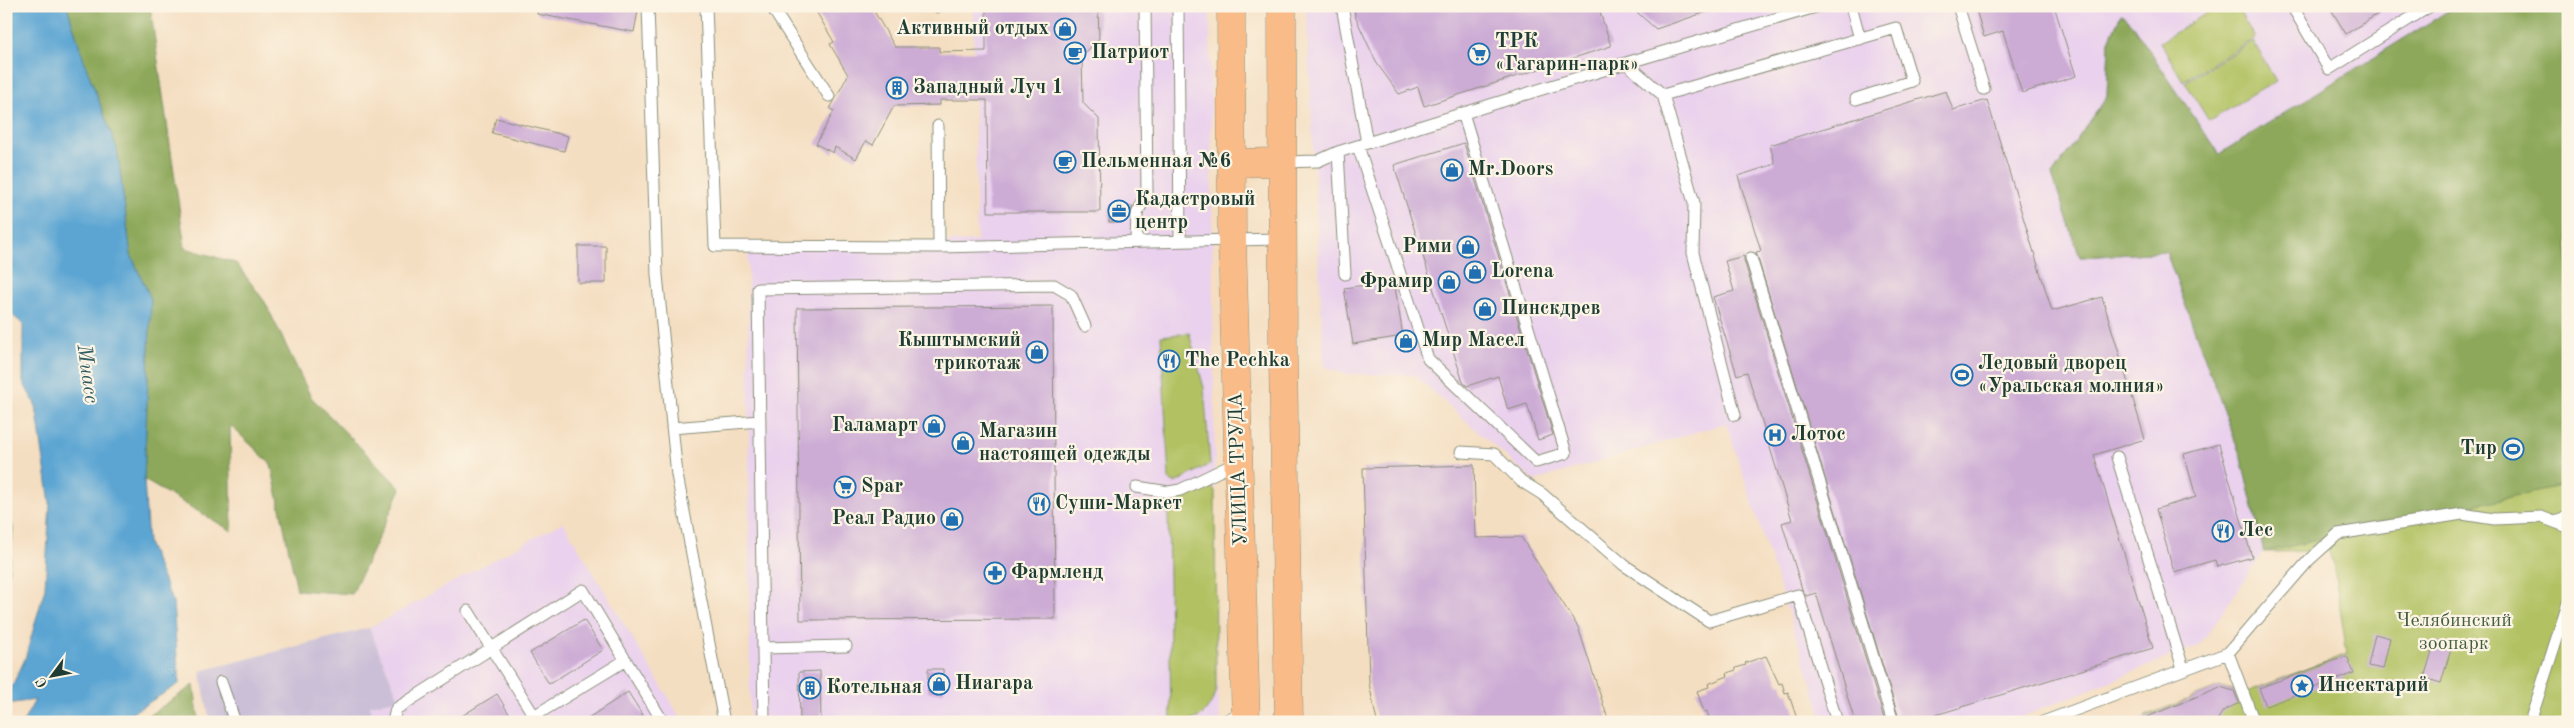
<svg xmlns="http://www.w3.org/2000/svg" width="2574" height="728" font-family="'Old Standard TT',serif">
<rect width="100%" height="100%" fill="#fcf5e5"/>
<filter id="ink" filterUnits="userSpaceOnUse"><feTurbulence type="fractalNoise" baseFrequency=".02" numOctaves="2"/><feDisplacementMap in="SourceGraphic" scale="10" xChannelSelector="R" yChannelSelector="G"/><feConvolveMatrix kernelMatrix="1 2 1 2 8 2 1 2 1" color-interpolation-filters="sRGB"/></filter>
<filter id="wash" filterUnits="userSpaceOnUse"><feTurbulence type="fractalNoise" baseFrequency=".0096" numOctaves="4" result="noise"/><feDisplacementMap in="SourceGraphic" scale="20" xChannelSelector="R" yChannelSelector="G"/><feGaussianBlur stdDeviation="1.12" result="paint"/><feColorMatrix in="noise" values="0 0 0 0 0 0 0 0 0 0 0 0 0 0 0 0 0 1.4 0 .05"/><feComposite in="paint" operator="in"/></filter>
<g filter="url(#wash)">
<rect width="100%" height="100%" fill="#f4dec1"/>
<!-- built -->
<path fill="#ead1ed" d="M973,6h237l7,673 3,43h-470l-2,-473 229,-8z
M1306,6h1150l-238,148 -90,-135 -6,-5 -13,27 -2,56 -55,78 28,82 86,-5 74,202 24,98 -64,93 -191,77h-185l-98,-299 -192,58 -120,-106 -70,-1 -20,-8z
M563,522l120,200h-310l-3,-17 29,-6 -30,-71z"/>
<!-- industrial -->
<path fill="#cabfd7" d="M369,628l30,71 -29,6 3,17h-163l-10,-51z"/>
<!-- green -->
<path fill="#b2c264" stroke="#68804c" d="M2218,6h18l19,32 -72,43 -23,-39z
M2456,6h112v716h-424l2,-6 74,-29 24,6 103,-39 -13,-86 -5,-17 -65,1 -24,-98 -74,-202 -86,5 -28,-82 55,-78 2,-56 12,-27 7,5 91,135z
M2253,41l23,40 -67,40 -24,-39z
M1189,333l15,55 6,76 -35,19 -3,-1 -3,-3 -8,-143z
M1211,485l4,6 1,202c-12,25 -17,29 -45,29l-3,-215 4,-4z
M6,497l7,32 -7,71z"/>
<!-- forest -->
<path fill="#8da85a" stroke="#567247" d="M67,6h83l35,242 51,15 29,39 46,95 90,92 -49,105 -55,-4 -26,-126 -41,-39 2,106 -88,-51 7,-181 -20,-44 -14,-106 -32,-85z
M2456,6h112v478l-304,68 -24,-98 -74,-202 -86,5 -28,-82 55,-78 2,-56 12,-27 7,5 91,135z
M194,685l5,37h-60z"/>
<!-- water -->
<path fill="#5ca5d3" stroke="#3e7184" d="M6,6h61l18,58 32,85 14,106 20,44 -7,181 4,63 25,60 6,81 -62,38h-94l12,-22 -29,4v-5l19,-40 20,-71 5,-85 -14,-97 -13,-24v-58l-17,-14z"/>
<g id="blocks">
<!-- building -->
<path fill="#ccabd5" d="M538,6h101l-5,26 -97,-18z
M813,6h58l24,41h44v5l47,-1v-45h112l1,33 -17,17 1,47 16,16 1,93h-112l-1,-112h-47v5l-46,1 -21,39 -7,-4 -10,18 -21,-12 -2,6 -17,-9 18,-33 -4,-2 18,-34 -18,-31 4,-2z
M1354,6h244l13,40 -187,60 -6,-19 -19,7 -23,-32 -21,-46z
M1630,6h84l1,3 -59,20z
M1975,6h79l22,70 -54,17 -19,-62 -19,6z
M2329,6h61l-44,28z
M1946,91l7,19 34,-10 65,211 50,-14 43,142 -51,16 59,193 -240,74h-13l-144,-470 5,-1 -23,-75 37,-12 -5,-19z
M496,118l72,18 -4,15 -72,-18z
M1464,143l89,292 -15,5 -11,-36 -19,6 -10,-34 -31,10 -4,-4 -69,-217z
M1133,206l-4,8 -8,8h-12v-15z
M578,246h28v37h-28z
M1744,256v4l141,462h-30l-39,-129 -10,3 -4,-7 -20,-66 10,-3 -45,-148 -10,3 -24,-78 21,-6 -9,-30z
M1394,281l9,55 -50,8 -9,-56z
M1053,306l2,313 -255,1 -3,-312z
M2219,444l33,113 -35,10 -2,-7 -41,12 -18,-63 40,-12 -12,-43z
M1474,465l2,73 45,-1 57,90 31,95h-232l-8,-39 -6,-215z
M584,620l19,30 -54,34 -19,-31z
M2375,634l15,4 -7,31 -15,-3z
M2435,641l17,5 -11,37 -17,-5z
M1766,656l13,28 3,-1 3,10 3,-1 10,30h-88l-3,-11 -3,1 -7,-21 12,-4 -1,-3 20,-8 -1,-3 9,-3v-2l10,-3 -1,-2z
M2347,656l7,17 -88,33 -7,-18z
M928,669h15l1,23h-16z
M820,671l1,51h-21l-1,-50z
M2220,687l14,4 5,12 -16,8 -7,11h-81z
M628,692l19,30h-65l26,-17z
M497,694l17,28h-62z"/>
</g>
</g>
<g filter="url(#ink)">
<use href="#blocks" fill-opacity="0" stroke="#8a8e7a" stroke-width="1"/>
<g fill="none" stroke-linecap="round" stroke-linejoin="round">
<!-- service casing -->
<g stroke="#8a8e7a" stroke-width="13">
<path id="service" d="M648,6l9,269 20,200 47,247
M706,6l9,240 224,1 344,-8
M771,6l58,90
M1178,6l2,235
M1342,6l25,137
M1851,6l9,33
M1958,6l26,83
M2292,6l37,63 101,-63
M937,7v-1
M1626,63l37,32 31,108 -1,50 42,162
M1663,95l233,-67 16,53 -56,18
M938,126l1,121
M1358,146l70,213 108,103 30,-9 -103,-340
M1338,152l7,122
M1282,162l36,-1 20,-9 288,-89 193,-57
M1136,242l1,-28 10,-21 -2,-187
M1751,258l142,464
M672,428l88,-7
M1461,452l33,2 27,27 21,13 82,71 85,56 89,-26 39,127
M2117,457l66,211
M1137,487l32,5 11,-2 58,-28
M2556,522l12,-7
M468,611l70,111
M763,648l83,-2
M2228,653l26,69
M221,682l14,40
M534,716l92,-56
M393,722l3,-13 187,-119 80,132
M764,722l-6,-433 296,-4 17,10 14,31
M1223,722l22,-11
M2043,722l185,-69 81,-93 29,-26 124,-20 32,5 47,-2 27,10
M2530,722l38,-119"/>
</g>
<!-- primary casing -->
<g stroke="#8a8e7a" stroke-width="29">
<path id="primary" d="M1231,6l1,234 14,482
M1282,6l1,352 6,364
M1232,163l50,-1"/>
</g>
<!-- service -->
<use href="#service" stroke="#fff" stroke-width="11"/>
<!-- primary -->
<use href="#primary" stroke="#f9bc89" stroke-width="28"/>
</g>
</g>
<!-- icons -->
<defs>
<g id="shop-ring" transform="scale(1.125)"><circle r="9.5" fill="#fcf5e5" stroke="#1f6fb2" stroke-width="1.5"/><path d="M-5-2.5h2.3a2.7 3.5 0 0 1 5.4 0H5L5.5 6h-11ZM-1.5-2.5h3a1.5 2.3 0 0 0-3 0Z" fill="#1f6fb2"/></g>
<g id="cafe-ring" transform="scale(1.125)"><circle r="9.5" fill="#fcf5e5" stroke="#1f6fb2" stroke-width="1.5"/><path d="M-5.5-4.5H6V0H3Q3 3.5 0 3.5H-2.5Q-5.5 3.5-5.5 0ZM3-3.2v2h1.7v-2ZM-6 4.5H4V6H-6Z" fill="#1f6fb2"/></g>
<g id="supermarket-ring" transform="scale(1.125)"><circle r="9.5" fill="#fcf5e5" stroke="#1f6fb2" stroke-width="1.5"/><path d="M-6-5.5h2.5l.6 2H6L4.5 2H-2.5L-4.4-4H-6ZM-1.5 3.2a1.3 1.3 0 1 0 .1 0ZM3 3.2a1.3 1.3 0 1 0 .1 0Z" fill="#1f6fb2"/></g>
<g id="building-ring" transform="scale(1.125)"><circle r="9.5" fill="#fcf5e5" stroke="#1f6fb2" stroke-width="1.5"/><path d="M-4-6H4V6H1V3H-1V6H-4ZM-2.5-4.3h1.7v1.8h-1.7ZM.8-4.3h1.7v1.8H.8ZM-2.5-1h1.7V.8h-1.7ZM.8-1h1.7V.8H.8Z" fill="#1f6fb2"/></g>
<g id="office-ring" transform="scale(1.125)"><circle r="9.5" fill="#fcf5e5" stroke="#1f6fb2" stroke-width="1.5"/><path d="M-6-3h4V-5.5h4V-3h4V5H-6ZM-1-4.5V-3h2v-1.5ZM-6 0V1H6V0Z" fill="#1f6fb2"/></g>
<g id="restaurant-ring" transform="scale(1.125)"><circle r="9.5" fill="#fcf5e5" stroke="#1f6fb2" stroke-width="1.5"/><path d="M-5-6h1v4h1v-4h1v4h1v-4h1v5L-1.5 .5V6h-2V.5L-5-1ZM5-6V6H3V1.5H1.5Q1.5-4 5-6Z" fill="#1f6fb2"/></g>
<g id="stadium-ring" transform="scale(1.125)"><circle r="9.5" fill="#fcf5e5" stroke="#1f6fb2" stroke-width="1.5"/><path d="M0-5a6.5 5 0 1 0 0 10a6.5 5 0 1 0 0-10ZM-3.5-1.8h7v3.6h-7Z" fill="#1f6fb2"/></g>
<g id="hospital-ring" transform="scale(1.125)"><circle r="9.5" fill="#fcf5e5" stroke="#1f6fb2" stroke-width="1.5"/><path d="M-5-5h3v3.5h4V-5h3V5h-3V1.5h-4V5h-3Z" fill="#1f6fb2"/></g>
<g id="pharmacy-ring" transform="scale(1.125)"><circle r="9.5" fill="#fcf5e5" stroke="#1f6fb2" stroke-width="1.5"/><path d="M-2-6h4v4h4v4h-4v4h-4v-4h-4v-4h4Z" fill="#1f6fb2"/></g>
<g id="sight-ring" transform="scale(1.125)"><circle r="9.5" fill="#fcf5e5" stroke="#1f6fb2" stroke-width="1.5"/><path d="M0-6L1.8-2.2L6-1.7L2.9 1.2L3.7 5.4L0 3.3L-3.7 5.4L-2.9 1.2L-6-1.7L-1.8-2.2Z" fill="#1f6fb2"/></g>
</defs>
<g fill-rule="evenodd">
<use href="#shop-ring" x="1065" y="29"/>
<use href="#cafe-ring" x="1075" y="53"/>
<use href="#supermarket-ring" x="1479" y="54"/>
<use href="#building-ring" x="897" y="88"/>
<use href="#cafe-ring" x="1065" y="162"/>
<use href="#shop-ring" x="1452" y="170"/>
<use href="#office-ring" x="1119" y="211"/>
<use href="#shop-ring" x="1468" y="247"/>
<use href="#shop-ring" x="1475" y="272"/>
<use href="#shop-ring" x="1449" y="282"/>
<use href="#shop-ring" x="1485" y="309"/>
<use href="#shop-ring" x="1406" y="341"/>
<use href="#shop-ring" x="1037" y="352"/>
<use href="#restaurant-ring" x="1169" y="361"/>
<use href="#stadium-ring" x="1962" y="375"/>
<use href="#shop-ring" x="934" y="426"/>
<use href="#hospital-ring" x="1775" y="435"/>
<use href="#shop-ring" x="963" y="443"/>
<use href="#stadium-ring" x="2513" y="449"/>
<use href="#supermarket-ring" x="845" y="487"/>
<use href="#restaurant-ring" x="1039" y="504"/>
<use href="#shop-ring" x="952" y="519"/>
<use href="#restaurant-ring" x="2223" y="531"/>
<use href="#pharmacy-ring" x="995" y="573"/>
<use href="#shop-ring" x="939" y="684"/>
<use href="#sight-ring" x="2302" y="686"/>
<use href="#building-ring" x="810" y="688"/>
</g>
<g text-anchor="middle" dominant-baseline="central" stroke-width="4.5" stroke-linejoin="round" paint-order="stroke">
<!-- poi labels -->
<g font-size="20" font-weight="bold" fill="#1f3d34" stroke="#fcf5e5" text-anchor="start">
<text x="1049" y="29" text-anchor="end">Активный отдых</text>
<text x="1495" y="42">ТРК<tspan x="1495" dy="23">«Гагарин-парк»</tspan></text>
<text x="1091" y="53">Патриот</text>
<text x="913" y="88">Западный Луч 1</text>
<text x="1081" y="162">Пельменная №6</text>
<text x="1468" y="170">Mr.Doors</text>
<text x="1135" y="200">Кадастровый<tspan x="1135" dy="23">центр</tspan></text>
<text x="1452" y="247" text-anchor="end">Рими</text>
<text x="1491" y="272">Lorena</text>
<text x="1433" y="282" text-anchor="end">Фрамир</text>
<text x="1501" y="309">Пинскдрев</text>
<text x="1021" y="341" text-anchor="end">Кыштымский<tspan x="1021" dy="23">трикотаж</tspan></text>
<text x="1422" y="341">Мир Масел</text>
<text x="1185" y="361">The Pechka</text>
<text x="1978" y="364">Ледовый дворец<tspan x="1978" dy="23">«Уральская молния»</tspan></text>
<text x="918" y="426" text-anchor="end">Галамарт</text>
<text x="979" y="432">Магазин<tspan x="979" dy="23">настоящей одежды</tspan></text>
<text x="1791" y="435">Лотос</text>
<text x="2497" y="449" text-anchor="end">Тир</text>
<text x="861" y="487">Spar</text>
<text x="1055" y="504">Суши-Маркет</text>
<text x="936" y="519" text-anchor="end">Реал Радио</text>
<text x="2239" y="531">Лес</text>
<text x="1011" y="573">Фармленд</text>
<text x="955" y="684">Ниагара</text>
<text x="2318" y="686">Инсектарий</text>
<text x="826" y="688">Котельная</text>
</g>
<!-- street labels -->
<g font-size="20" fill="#1f3d34" stroke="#fcf5e5">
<text transform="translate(1239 469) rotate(-92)">УЛИЦА ТРУДА</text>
</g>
<!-- park labels -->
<g font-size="20" fill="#445e40" stroke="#fcf5e5">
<text x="2454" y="621">Челябинский<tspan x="2454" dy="23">зоопарк</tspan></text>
</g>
<!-- water labels -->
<g font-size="21" font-style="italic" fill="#315c64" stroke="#fcf5e5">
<text transform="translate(87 374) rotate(82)">Миасс</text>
</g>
</g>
<!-- margin -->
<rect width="2574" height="728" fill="none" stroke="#fcf5e5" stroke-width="25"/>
<!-- north arrow -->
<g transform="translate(52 676) rotate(238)" stroke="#fcf5e5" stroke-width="4" paint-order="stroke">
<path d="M0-4L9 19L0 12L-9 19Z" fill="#1f3d34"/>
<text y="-8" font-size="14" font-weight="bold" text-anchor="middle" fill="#1f3d34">С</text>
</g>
</svg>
